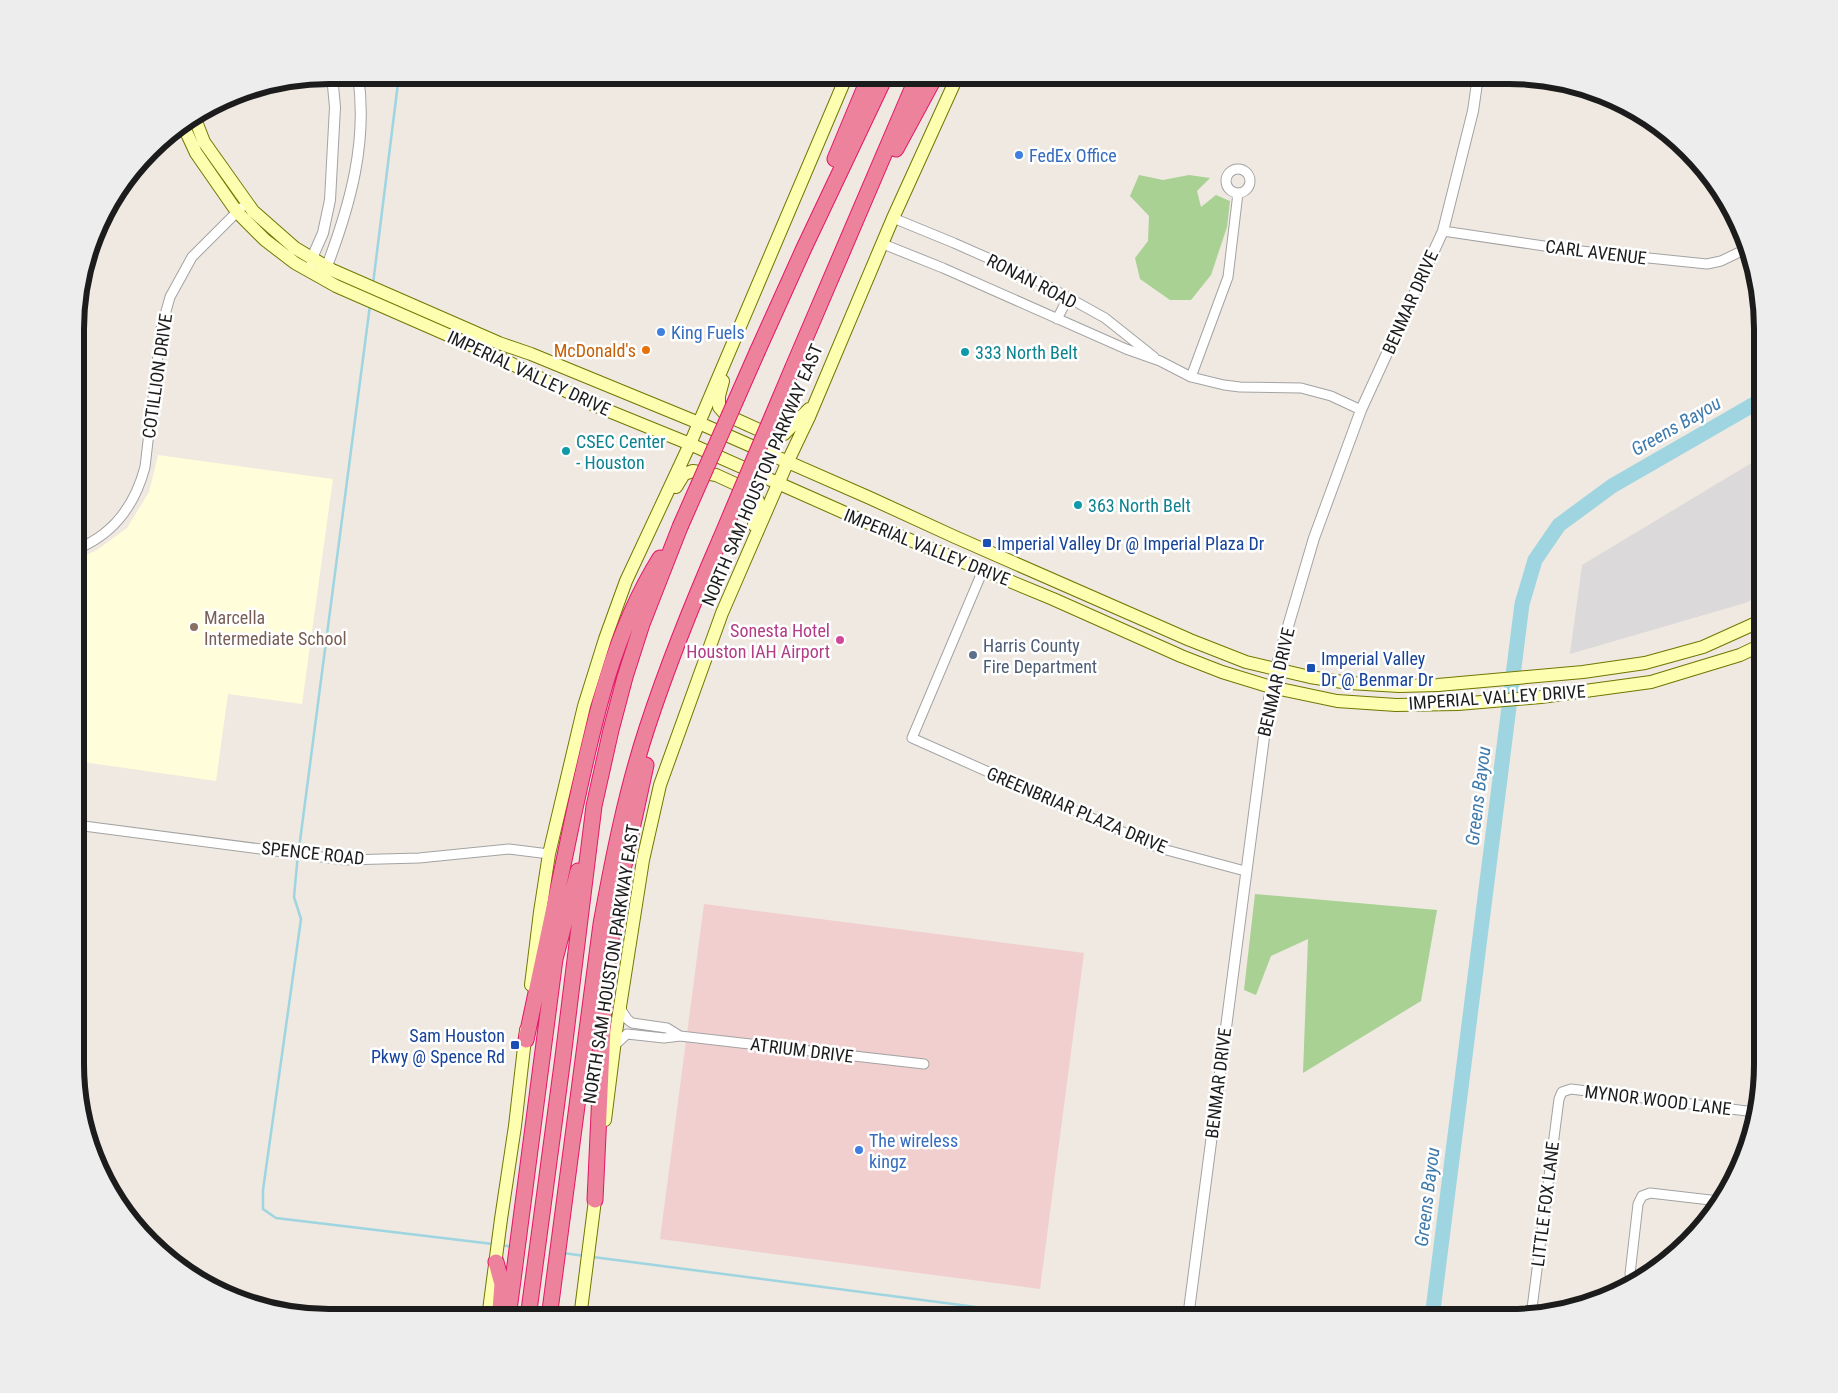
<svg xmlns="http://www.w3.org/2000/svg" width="1838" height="1393" font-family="'Roboto Condensed',sans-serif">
<rect width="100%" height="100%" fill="#efe9e1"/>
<!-- residential -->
<path fill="#dbd9d9" d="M1763,456v139l-18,8 -175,51 12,-89z"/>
<!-- commercial -->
<path fill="#f1cfcf" d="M704,904l380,49 -44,336 -380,-50z"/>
<!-- education -->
<path fill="#fffdda" d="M158,455l175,24 -31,225 -74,-10 -12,87 -140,-20 1,-202 20,-9 30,-22 22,-36z"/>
<!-- forest -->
<path fill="#a8d193" d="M1139,175l24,5 26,-5 21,3 -13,13 4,16 15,-12 14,6 -3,26 -16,48 -20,25h-21l-30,-21 -5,-21 13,-17 1,-25 -19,-20z
M1255,894l182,16 -16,91 -118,72 5,-134 -37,17 -15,39 -12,-5z"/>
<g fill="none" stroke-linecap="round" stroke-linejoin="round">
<!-- stream -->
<path stroke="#9ed5e0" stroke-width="2.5" d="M373,284l26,-209
M370,305l-73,559 -3,33 7,22 -38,271v19l13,9 217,26
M501,1245l12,2
M563,1253l22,3
M593,1257l468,61"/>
<!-- river -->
<path stroke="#9ed5e0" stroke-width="15" d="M1432,1318l90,-714 13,-44 24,-35 53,-39 151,-87"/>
<!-- minor casing -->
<g stroke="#a3a3a3" stroke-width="11">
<path id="minor" d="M1226 181a12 12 0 1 1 24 0a12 12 0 1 1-24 0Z
M893,218l61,25 79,35 72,40 49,39
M1443,231l128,19 136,14 14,-3 27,-13
M883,244l60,24 183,81 34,12 31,16 33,8 16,2 61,1 30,8 30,14
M1057,319l11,-21
M1191,377l37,-100 10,-84
M77,549c37,-15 58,-44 68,-82l16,-138 9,-32 22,-40 49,-49
M983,570l-71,168 247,110 86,23
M76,825l269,35 74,-2 90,-9 40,5
M620,1008l7,11 5,4 35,5 13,8
M614,1046l13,-12 37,4 16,-2 244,28
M1635,1281l-5,-7 8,-70 4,-8 8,-3 69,8
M1531,1316l28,-217 3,-7 9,-3 184,23"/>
</g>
<!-- tertiary casing -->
<g stroke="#a3a3a3" stroke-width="12">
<path id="tertiary" d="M312,264v-6l11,-25 7,-33 5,-93 -3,-32
M320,270l7,-4c23,-61 41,-124 31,-191
M1188,1318l81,-619 10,-42 35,-119 47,-128 82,-179 30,-120 5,-35"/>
</g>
<!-- secondary casing -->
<g stroke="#707700" stroke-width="14">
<path id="secondary" d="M195,119l9,23 49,69 42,37 37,22 167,73 32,11 168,69 171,75 85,39 235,103 56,22 64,15 39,6 50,3 39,-1 145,-13 62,-9 58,-16 60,-27
M183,125l13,28 41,59 28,28 17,13 13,10 41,23 160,70 98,49 96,39 162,72 201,83 128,57 41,16 49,15 66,14 59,4 62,-1 83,-7 110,-15 89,-27 23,-11
M723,381l-4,15v11l7,8 49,22 9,-3 25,-25
M676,487l8,-13 9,-3 23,4 37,17 5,9v10l-4,14
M531,985l9,-73 9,-58 35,-148 21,-67 21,-58 64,-137 157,-369
M605,1120l11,-88 27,-172 17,-75 62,-172 66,-152 21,-44 84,-199 65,-143
M488,1318l13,-99 14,-93 11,-96
M580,1318l16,-126"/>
</g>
<!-- motorway casing -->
<g stroke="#e41768" stroke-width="17">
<path id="motorway" d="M896,149l40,-74
M835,159l35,-84
M758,350l46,-102 82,-173
M793,367l125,-292
M526,1040c15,-72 31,-145 46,-218 20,-91 38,-184 88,-264
M595,1200l10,-216 11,-82 30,-137
M496,1262l6,22 -2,26
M508,1318l47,-359 23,-88
M528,1318l35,-261 31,-251 17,-76 14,-53 17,-53 38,-97
M549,1318l52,-394c12,-66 25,-132 46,-196 21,-64 46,-126 73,-188"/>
</g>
<!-- minor -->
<use href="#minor" stroke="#fff" stroke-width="9"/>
<!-- tertiary -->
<use href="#tertiary" stroke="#fff" stroke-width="10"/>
<!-- secondary -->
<use href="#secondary" stroke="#fefeb0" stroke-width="12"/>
<!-- motorway -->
<use href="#motorway" stroke="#ed829c" stroke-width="15"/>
<!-- motorway-bridge casing -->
<g stroke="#e41768" stroke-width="17" stroke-linecap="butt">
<path id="motorway-bridge" d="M680,527l78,-177
M720,540l73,-173"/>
</g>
<!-- motorway-bridge -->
<use href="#motorway-bridge" stroke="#ed829c" stroke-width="15"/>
</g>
<!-- markers -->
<g fill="#3f7fe0" stroke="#fff" stroke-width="2">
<circle cx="1019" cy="155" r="5"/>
<circle cx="661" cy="332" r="5"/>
<circle cx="859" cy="1150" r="5"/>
</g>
<circle fill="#e8710a" stroke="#fff" stroke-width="2" cx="646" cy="350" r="5"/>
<g fill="#0f9aa8" stroke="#fff" stroke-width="2">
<circle cx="965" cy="352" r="5"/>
<circle cx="566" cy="451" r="5"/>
<circle cx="1078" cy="505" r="5"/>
</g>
<g fill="#1a4fb4" stroke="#fff" stroke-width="2">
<rect x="982" y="538" width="10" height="10" rx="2.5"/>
<rect x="1306" y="663" width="10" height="10" rx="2.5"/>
<rect x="510" y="1040" width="10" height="10" rx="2.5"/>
</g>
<circle fill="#8d6e63" stroke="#fff" stroke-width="2" cx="194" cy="627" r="5"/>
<circle fill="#d1479c" stroke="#fff" stroke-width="2" cx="840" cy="640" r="5"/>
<circle fill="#5c6f8a" stroke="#fff" stroke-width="2" cx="973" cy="655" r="5"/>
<g text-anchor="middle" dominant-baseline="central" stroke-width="5" stroke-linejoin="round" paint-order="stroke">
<!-- shop labels -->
<g font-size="18" fill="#366cbe" stroke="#fff" text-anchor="start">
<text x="1029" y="155">FedEx Office</text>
<text x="671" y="332">King Fuels</text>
<text x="869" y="1140">The wireless<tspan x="869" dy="21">kingz</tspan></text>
</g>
<!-- street labels -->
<g font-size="18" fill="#1c1c1c" stroke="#fff">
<text transform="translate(1596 252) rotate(7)">CARL AVENUE</text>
<text transform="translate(1032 281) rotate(27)">RONAN ROAD</text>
<text transform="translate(1410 302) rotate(-66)">BENMAR DRIVE</text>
<text transform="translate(529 373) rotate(25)">IMPERIAL VALLEY DRIVE</text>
<text transform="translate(157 376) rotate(-82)">COTILLION DRIVE</text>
<text transform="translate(762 475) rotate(-67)">NORTH SAM HOUSTON PARKWAY EAST</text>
<text transform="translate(927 547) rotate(22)">IMPERIAL VALLEY DRIVE</text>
<text transform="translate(1276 682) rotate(-77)">BENMAR DRIVE</text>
<text transform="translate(1497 697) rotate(-4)">IMPERIAL VALLEY DRIVE</text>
<text transform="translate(1077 810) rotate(23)">GREENBRIAR PLAZA DRIVE</text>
<text transform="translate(313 853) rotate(6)">SPENCE ROAD</text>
<text transform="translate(611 964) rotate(-81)">NORTH SAM HOUSTON PARKWAY EAST</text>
<text transform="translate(802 1050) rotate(7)">ATRIUM DRIVE</text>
<text transform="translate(1218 1083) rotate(-83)">BENMAR DRIVE</text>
<text transform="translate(1658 1100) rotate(7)">MYNOR WOOD LANE</text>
<text transform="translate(1545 1204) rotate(-83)">LITTLE FOX LANE</text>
</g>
<!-- food labels -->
<g font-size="18" fill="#c56008" stroke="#fff" text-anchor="end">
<text x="636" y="350">McDonald's</text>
</g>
<!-- culture labels -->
<g font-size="18" fill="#0d838f" stroke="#fff" text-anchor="start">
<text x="975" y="352">333 North Belt</text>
<text x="576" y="441">CSEC Center<tspan x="576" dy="21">- Houston</tspan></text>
<text x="1088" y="505">363 North Belt</text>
</g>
<!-- transit labels -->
<g font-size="18" fill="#164399" stroke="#fff" text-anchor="start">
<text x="997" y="543">Imperial Valley Dr @ Imperial Plaza Dr</text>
<text x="1321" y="658">Imperial Valley<tspan x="1321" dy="21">Dr @ Benmar Dr</tspan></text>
<text x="505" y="1035" text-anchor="end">Sam Houston<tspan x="505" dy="21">Pkwy @ Spence Rd</tspan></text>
</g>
<!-- education labels -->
<g font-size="18" fill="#785e54" stroke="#fff" text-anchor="start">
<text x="204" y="617">Marcella<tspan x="204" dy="21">Intermediate School</tspan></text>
</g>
<!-- hotel labels -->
<g font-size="18" fill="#b23c85" stroke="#fff" text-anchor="end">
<text x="830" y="630">Sonesta Hotel<tspan x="830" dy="21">Houston IAH Airport</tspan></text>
</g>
<!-- service labels -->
<g font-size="18" fill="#4e5e75" stroke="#fff" text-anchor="start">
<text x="983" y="645">Harris County<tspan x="983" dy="21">Fire Department</tspan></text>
</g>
<!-- water labels -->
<g font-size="19" font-style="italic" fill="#407bab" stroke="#fff">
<text transform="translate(1676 426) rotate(-30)">Greens Bayou</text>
<text transform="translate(1478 796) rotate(-83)">Greens Bayou</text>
<text transform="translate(1427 1197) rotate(-83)">Greens Bayou</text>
</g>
</g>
<!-- crop -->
<path d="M0 0H1838V1393H0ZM329 84H1509A245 245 0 0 1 1754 329V1064A245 245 0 0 1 1509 1309H329A245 245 0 0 1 84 1064V329A245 245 0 0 1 329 84Z" fill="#ededed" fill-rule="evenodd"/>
<path fill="none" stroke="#1c1c1c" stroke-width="6" d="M329 84H1509A245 245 0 0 1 1754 329V1064A245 245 0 0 1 1509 1309H329A245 245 0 0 1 84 1064V329A245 245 0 0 1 329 84Z"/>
</svg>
